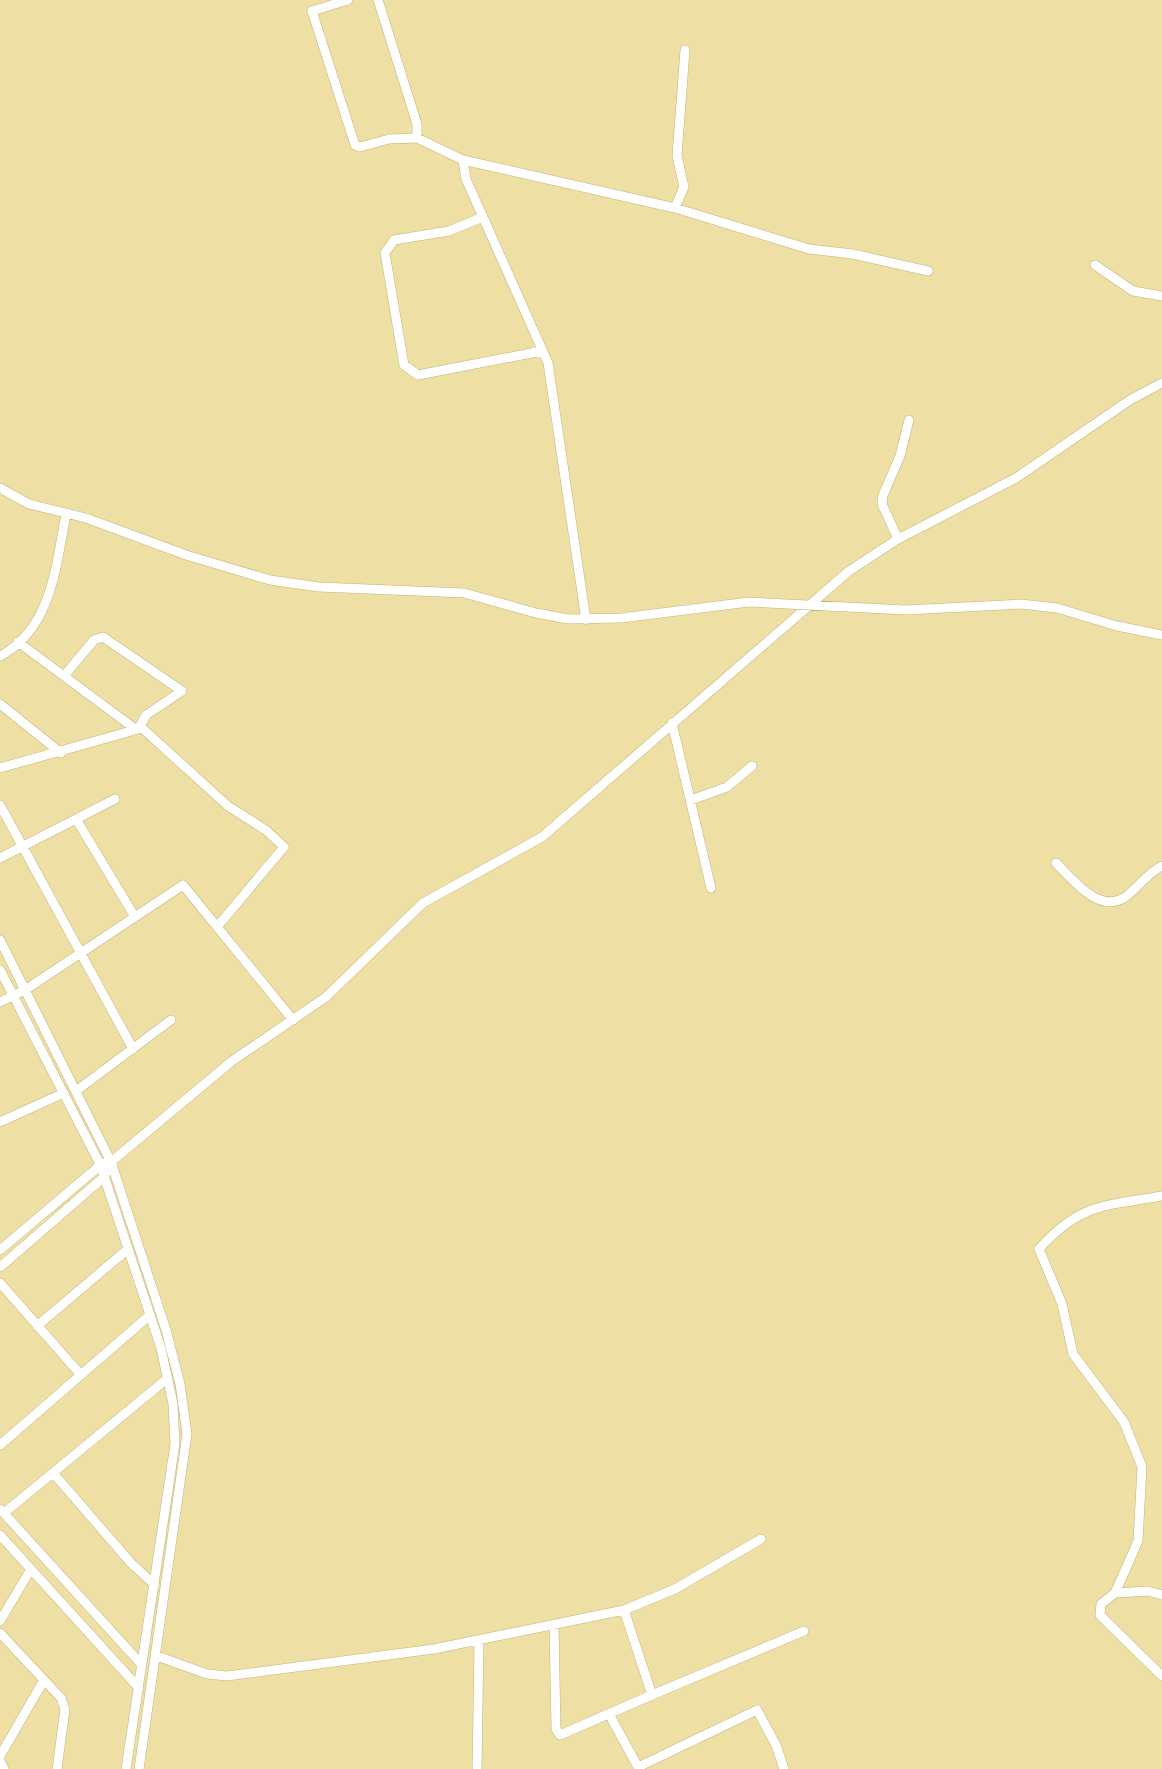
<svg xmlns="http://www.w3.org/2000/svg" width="1162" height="1769" font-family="Barlow,sans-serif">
<rect width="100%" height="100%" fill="#eedfa4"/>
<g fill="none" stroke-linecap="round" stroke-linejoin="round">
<!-- minor casing -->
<g stroke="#c3b47b" stroke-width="10">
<path id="minor" d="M348,0l-36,11 43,134 5,2 29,-8 28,-1 46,22 212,48 134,41 44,5 75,17
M378,0l39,124v14
M463,160l3,19 82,184 38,257
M675,208l9,-21 -7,-31 8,-106
M483,217l-34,14 -55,9 -9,13 19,112 14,10 124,-24
M1095,265l38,26 29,5
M0,488l29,16 57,14 100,37 84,25 49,7 145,6 72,20 32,6 53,-1 128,-16 157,8 115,-6 36,4 60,18 45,9
M898,539l-16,-35 1,-9 17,-39 9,-36
M18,642l116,86
M0,656c52,-27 56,-91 66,-142
M64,676l30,-36 9,-3 79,54 -36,24 -7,13
M0,704l61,49
M672,723l39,165
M0,768l142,-40 86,78 39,25 17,16 -67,80
M691,800l36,-13 25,-21
M0,805l133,244
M76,819l59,98
M0,858l115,-59
M1056,863c17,17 45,54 72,32 11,-9 21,-23 34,-29
M0,940l111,222 55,168 14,54 7,50 -48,335
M0,970l100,194 61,184 12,56 2,40 -49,325
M0,1002l25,-12 158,-105 110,135
M76,1091l95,-71
M0,1122l64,-29
M1162,1196c-57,10 -82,7 -123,53l23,55 11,50 51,68 18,45 -4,74 -23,52 -14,11 -1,11 62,61
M0,1250l103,-87
M0,1267l104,-90 7,-15 121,-101 94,-64 97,-94 119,-66 307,-266 49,-32 118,-61 114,-78 32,-17
M0,1283l81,92
M37,1326l91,-77
M0,1445l150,-130
M54,1474l77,89 24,22
M0,1509l142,156
M4,1513l164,-135
M0,1535l139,153
M1115,1593l33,-2 14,4
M0,1621l31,-52
M554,1626l2,103 4,6 92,-40 -28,-85
M0,1633l61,65 4,11 -8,60
M157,1656l50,18 20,2 207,-27 190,-39 51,-21 86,-50
M652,1695l152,-64
M609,1714l30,55
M0,1756l44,-76
M0,1761l4,8
M638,1767l119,-57 19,35 8,24
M477,1769l2,-128"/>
</g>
<!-- minor -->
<use href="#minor" stroke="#fff" stroke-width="9"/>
</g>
</svg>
